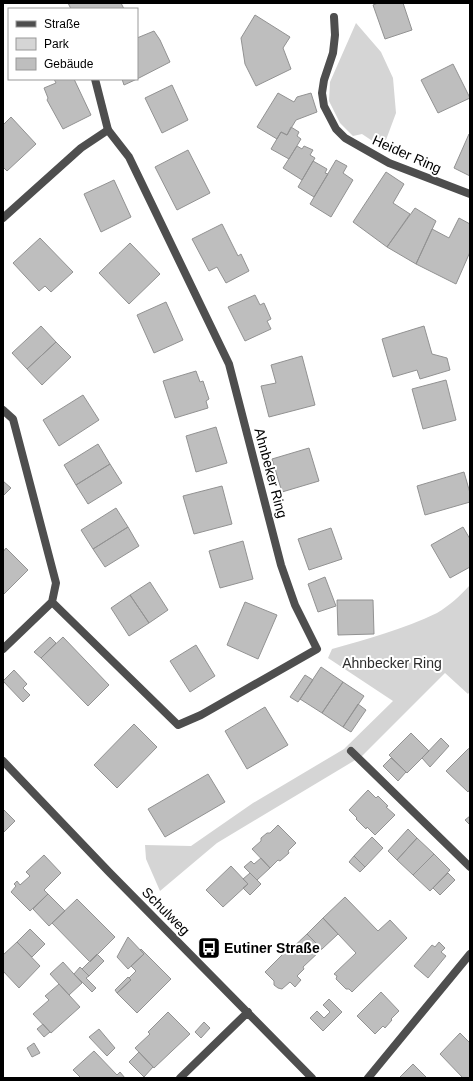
<svg xmlns="http://www.w3.org/2000/svg" width="473" height="1081" font-family="Arial,sans-serif">
<rect width="100%" height="100%" fill="#fff"/>
<!-- green -->
<path fill="#d5d5d5" d="M356,23l25,29 12,26 3,35 -13,35 -21,-14 -9,2 -13,-13 -11,-22 1,-19z
M470,585v106l-2,3 -23,-21 -83,83 -145,87 -57,48 -14,-32 -1,-14 46,1 62,-43 91,-54 49,-48 -65,-43 4,-9c35,-10 72,-20 105,-36 12,-7 24,-18 33,-28z"/>
<!-- building -->
<path fill="#bebebe" stroke="#929292" d="M68,3h53l3,6h-53z
M378,3h25l9,27 -27,9 -12,-34z
M255,15l35,22 -7,11 8,21 -35,17 -11,-22 -4,-26z
M154,31l6,9 10,22 -33,17v-41z
M453,64l17,34 -32,15 -17,-33z
M54,79h20l17,36 -28,14 -16,-29 1,-2 -4,-10 12,-5z
M122,79h15l-13,6z
M172,85l16,35 -26,13 -17,-35z
M278,93l16,9 3,-5 14,-4 6,19 -21,8 -9,15 -6,-3 -4,7 -20,-12z
M11,117l25,27 -29,27 -4,-4v-42z
M291,127l8,5 -2,4 4,3 -12,20 -18,-10 10,-17 6,3z
M469,134h1v42l-16,-8z
M297,146l5,3 2,-3 9,4 -3,5 5,3 -13,22 -19,-12z
M188,150l22,43 -33,17 -22,-43z
M336,160l11,6 -4,7 10,7 -22,37 -21,-13z
M313,161l14,8 -2,4 3,1 -14,23 -16,-10z
M386,172l18,12 -11,19 17,11 -23,33 -34,-25z
M114,180l17,37 -30,15 -17,-38z
M415,208l21,13 -20,43 -29,-17z
M459,218l11,6v28l-14,32 -40,-20 16,-35 17,9z
M222,224l16,32 3,-2 8,17 -23,12 -9,-16 -8,4 -17,-32z
M40,238l33,34 -22,20 -6,-6 -6,5 -26,-28z
M130,243l30,31 -31,30 -30,-31z
M255,295l5,10 4,-2 7,16 -4,2 4,8 -26,12 -17,-34z
M166,302l17,38 -29,13 -17,-38z
M41,326l15,16 -29,27 -15,-16z
M424,326l8,28 15,4 3,12 -30,9 -3,-9 -24,7 -11,-38z
M56,342l15,15 -29,28 -15,-16z
M302,356l13,49 -46,12 -8,-31 15,-3 -5,-18z
M196,371l4,11 3,-1 6,18 -3,2 2,7 -33,10 -12,-37z
M446,380l10,40 -33,9 -11,-40z
M83,395l16,25 -40,26 -16,-26z
M216,427l11,36 -31,9 -10,-36z
M98,444l12,20 -34,21 -12,-20z
M309,448l10,33 -37,11 -10,-33z
M110,464l12,19 -34,21 -12,-19z
M464,472l6,21v9l-45,13 -8,-29z
M3,481l8,7 -8,8z
M222,486l10,38 -38,10 -11,-38z
M116,508l12,19 -35,22 -12,-19z
M128,527l11,19 -34,21 -12,-18z
M463,527l7,12v28l-20,11 -19,-33z
M331,528l11,31 -33,11 -11,-31z
M243,541l10,38 -33,9 -11,-37z
M6,548l22,22 -25,25v-43z
M325,577l11,29 -18,6 -10,-28z
M150,582l18,28 -19,13 -19,-28z
M130,595l19,28 -20,13 -18,-28z
M337,600h36l1,34 -36,1z
M245,602l32,13 -19,44 -31,-14z
M50,637l6,6 -15,15 -7,-6z
M63,637l46,48 -21,21 -47,-48z
M196,645l19,31 -25,16 -20,-31z
M321,667l22,15 -21,31 -22,-14z
M14,670l13,14 -4,4 7,7 -7,7 -20,-21z
M305,675l8,5 -15,22 -8,-5z
M343,682l21,14 -21,31 -21,-14z
M358,704l8,6 -15,22 -8,-5z
M265,707l23,38 -41,24 -22,-38z
M134,724l23,23 -40,41 -23,-23z
M411,733l18,18 -22,22 -18,-18z
M441,738l8,8 -19,21 -8,-9z
M470,748v41l-2,3 -22,-21 22,-22z
M391,758l15,14 -8,9 -15,-15z
M208,774l17,28 -60,35 -17,-28z
M368,790l8,8 2,-2 10,10 -2,1 9,8 -20,20 -8,-8 -1,2 -10,-10 1,-1 -8,-8z
M3,809l12,12 -12,12z
M470,816v9l-5,-5z
M278,825l18,18 -8,8 1,2 -9,8 -2,-1 -8,8 -18,-19 9,-8v-3l6,-5h3z
M408,829l9,9 -20,22 -9,-9z
M372,837l11,11 -18,19 -11,-11z
M417,838l17,16 -21,21 -16,-15z
M434,854l16,16 -20,21 -17,-16z
M44,855l17,18 -17,17 4,4 -18,17 -19,-19 5,-6 -2,-2 3,-3 3,4 10,-9 -4,-4z
M354,856l11,11 -5,5 -11,-10z
M261,858l9,10 -13,12 -13,-13 7,-6 3,3z
M231,866l17,18 -25,23 -17,-17z
M250,873l11,11 -11,11 -7,-7 5,-4 -5,-5z
M448,873l7,7 -15,15 -7,-7z
M48,894l17,17 -16,15 -16,-17z
M345,897l33,34 12,-11 17,18 -55,54 -3,-3h-3l-10,-10 1,-3 -3,-2 22,-21 -33,-35z
M77,899l38,38 -25,25 -38,-39z
M323,918l15,16 -16,15 -15,-15z
M30,929l15,15 -13,13 -15,-15z
M307,934l15,15 -19,18 1,2 -7,7 4,4 -6,7 -5,-5 -8,7 -4,-1 -4,-3v-4l-9,-9 21,-21 1,2z
M128,937l16,17 -16,15 -11,-12z
M17,942l23,24 -21,22 -16,-17v-16z
M439,942l6,6 -4,4 5,4 -18,22 -14,-12 18,-21 3,2z
M141,949l30,30 -34,34 -20,-20 14,-13 -2,-2 7,-7 -5,-5 13,-12 -4,-4z
M97,954l7,7 -15,15 -7,-7z
M63,962l19,21 -13,12 -19,-21z
M80,967l9,9 -3,2 10,10 -4,4 -18,-18z
M128,977l3,3 -14,13 -2,-3z
M59,984l21,23 -29,26 -18,-19 16,-14 -4,-4z
M381,992l18,19 -8,8 1,1 -7,8 -2,-2 -8,8 -18,-18z
M329,999l13,13 -19,19 -13,-13 7,-7 7,7 6,-6 -7,-7z
M168,1012l22,22 -36,34 -19,-20 15,-14 -2,-2z
M204,1022l6,6 -9,10 -6,-6z
M43,1024l7,8 -6,5 -7,-8z
M99,1029l16,19 -8,8 -18,-19z
M460,1033l10,10v35h-7l-23,-24z
M34,1043l6,10 -8,4 -5,-9z
M94,1051l23,24 3,-3 5,6h-44l-8,-8z
M139,1052l14,15 -9,10 -15,-15z
M413,1064l14,14h-28z"/>
<g fill="none" stroke-linecap="round" stroke-linejoin="round">
<!-- service -->
<path stroke="#4e4e4e" stroke-width="8" d="M95,79l13,51
M351,751l119,116
M368,1078l102,-124"/>
<!-- minor -->
<path stroke="#4e4e4e" stroke-width="8" d="M334,17l1,18 -2,18 -9,27 -2,13 2,13 12,23 9,9 44,25 81,31
M3,218l78,-70 27,-18 21,27 100,207 52,201 14,40 22,44 -116,66 -23,10 -126,-123
M3,410l10,9 43,164 -4,19 -49,47
M3,761l106,111 203,206
M180,1078l68,-66"/>
</g>
<!-- icons -->
<defs>
<g id="bus-square" transform="scale(1.15)"><rect x="-9" y="-9" width="18" height="18" rx="4" fill="#000" stroke="#fff"/><path d="M-5-6H5V4H4V6H2V4H-2V6H-4V4H-5ZM-3.5-4V0h7V-4ZM-3.5 1.2v1.5H-2V1.2ZM2 1.2v1.5H3.5V1.2Z" fill="#fff"/></g>
</defs>
<g fill-rule="evenodd">
<use href="#bus-square" x="209" y="948"/>
</g>
<g text-anchor="middle" dominant-baseline="central" stroke-width="4" stroke-linejoin="round" paint-order="stroke">
<!-- street labels -->
<g font-size="14" fill="#000" stroke="#fff">
<text transform="translate(407 154) rotate(24)">Heider Ring</text>
<text transform="translate(271 473) rotate(75)">Ahnbeker Ring</text>
<text transform="translate(166 911) rotate(45)">Schulweg</text>
</g>
<!-- park labels -->
<g font-size="14" fill="#2c2c2c" stroke="#fff">
<text x="392" y="663">Ahnbecker Ring</text>
</g>
<!-- poi labels -->
<g font-size="14" font-weight="bold" fill="#000" stroke="#fff" text-anchor="start">
<text x="224" y="948">Eutiner Straße</text>
</g>
</g>
<!-- border -->
<rect width="473" height="1081" fill="none" stroke="#000000" stroke-width="8"/>
<!-- legend -->
<rect x="8" y="8" width="130" height="72" fill="#ffffff" stroke="#999999"/>
<rect x="16" y="21" width="20" height="6" fill="#4e4e4e" stroke="#999999"/>
<text x="44" y="28" font-size="12" fill="#000000">Straße</text>
<rect x="16" y="38" width="20" height="12" fill="#d5d5d5" stroke="#999999"/>
<text x="44" y="48" font-size="12" fill="#000000">Park</text>
<rect x="16" y="58" width="20" height="12" fill="#bebebe" stroke="#999999"/>
<text x="44" y="68" font-size="12" fill="#000000">Gebäude</text>
</svg>
